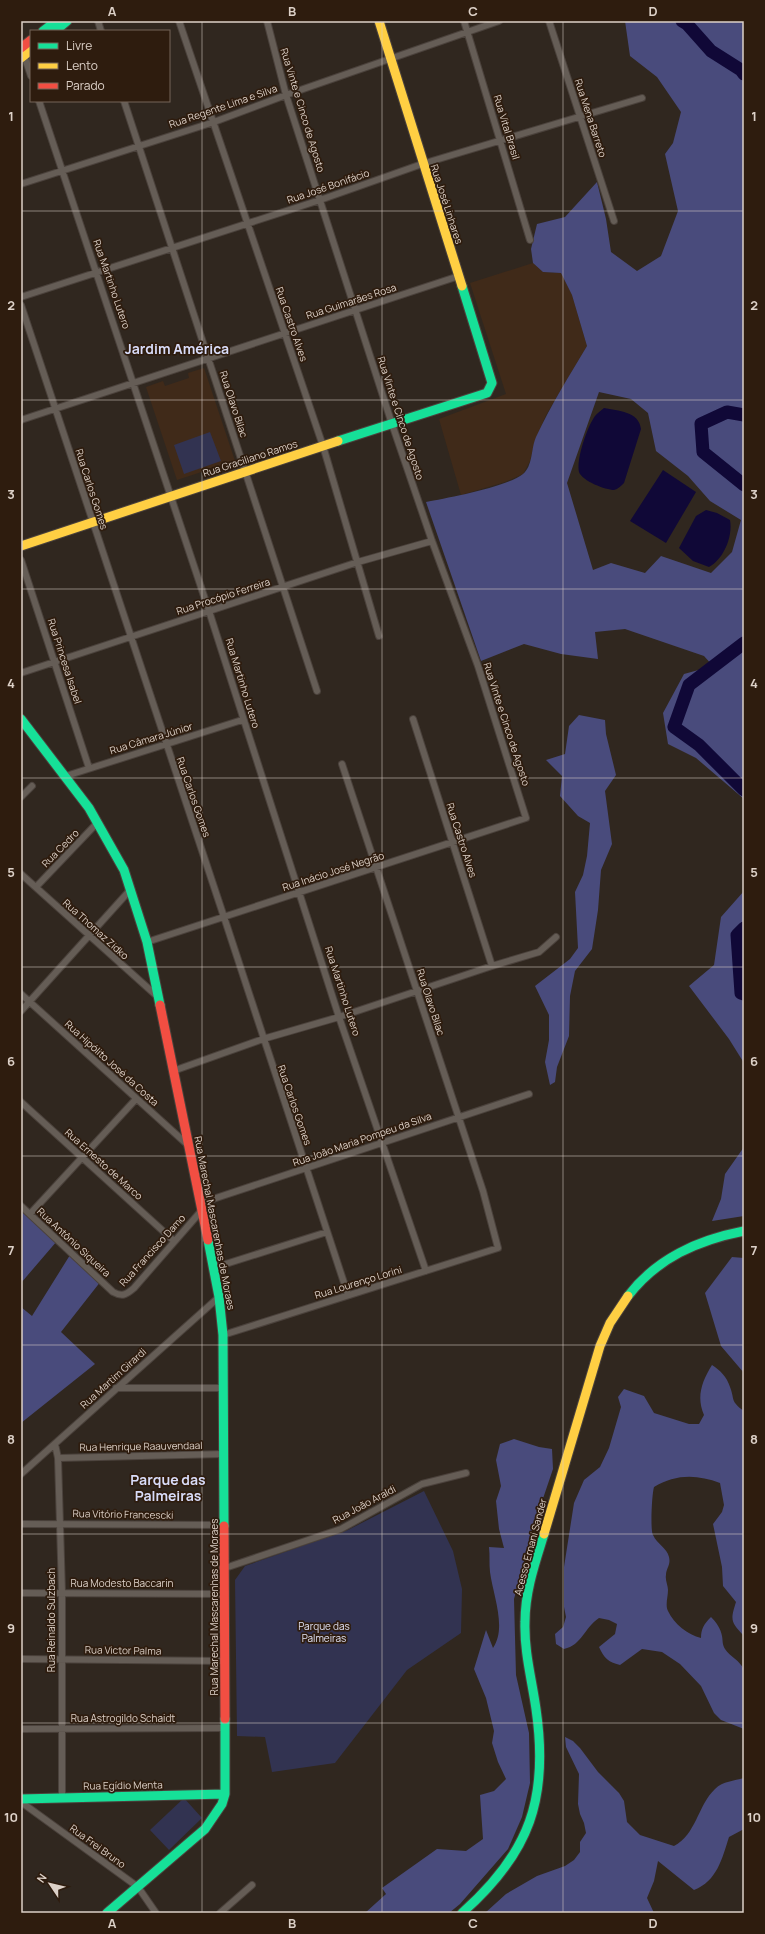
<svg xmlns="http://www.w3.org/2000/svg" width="765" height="1934" font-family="Manrope,sans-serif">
<rect width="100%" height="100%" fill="#30271f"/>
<!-- built -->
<path fill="#402a19" d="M533,263l10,9 18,1 11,22 15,51 -41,69 -11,26 -5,20 -7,13 -18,8 -44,13 -22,-76 67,-25 -36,-111z
M204,368l31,93 -58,19 -31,-93 17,-6 2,5 24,-8 -1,-5z"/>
<!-- green -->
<path fill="#323351" d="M210,432l11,29 -37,13 -10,-29z
M424,1491l29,60 9,38 -1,44 -54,37 -72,93 -63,9 -7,-35 -28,-1 -2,-156 10,-14 103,-36z
M184,1798l18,20 -33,32 -19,-20z"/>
<!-- forest -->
<path fill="#494b7c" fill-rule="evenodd" d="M625,21h119v778l-48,-41 -28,-14 -5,-31 21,-39 29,-8 -9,-10 -79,-27 -30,3 3,27 -37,-5 -37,-10 -43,17 -55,-159c22,-4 81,-15 97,-28 10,-8 8,-26 13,-37 15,-32 33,-61 51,-91l-15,-51 -11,-22 -18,-1 -10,-9 -2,-14 6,-25 28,-7 32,-35 9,37 5,33 26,19 24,-15 17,-45 -13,-57 8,-11 8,-31 -24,-35 -27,-21zM599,392l32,7 17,14 8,38 32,25 22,25 31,19 -9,32 -21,21 -50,-17 -16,17 -34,-10 -18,7 -26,-87z
M579,715l26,5 1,14 10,41 -11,16 7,53 -11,26 -3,40 -6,39 -17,22 -5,25 -1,40 -12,31 -2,15 -5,3 -5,-23 4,-22v-25l-14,-29 35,-27 8,-11 -3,-56 8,-17 4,-19 3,-33 -12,-7 -18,-20 2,-20 -16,-16 19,-6 4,-28z
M744,891v172l-15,-24 -40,-53 25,-21 7,-48z
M744,1147v69l-32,5 9,-22 4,-25z
M21,1209l36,32 -36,42z
M70,1255l31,26 -40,51 34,32 -74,59v-116l11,9z
M732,1257l12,1v115l-23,-27 -16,-53z
M712,1365c8,5 15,12 18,22 5,13 0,14 14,24v225c-13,-14 -14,-15 -8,-34l-13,-16 -1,-19 -9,-43 9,-12 2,-7 -4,-22c-23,-9 -45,-9 -66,4 -2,6 -4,43 -1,48 4,9 14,13 16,22 2,8 -3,11 -3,18 -1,5 2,10 2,15 0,7 -3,15 0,21 6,13 20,24 33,27 0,-9 3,-14 10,-21 5,5 10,12 11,19 1,5 0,8 3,13 5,8 15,11 19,21v59l-23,-9 -7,-7 -13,-27 -21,-22 -18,-12 -20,-3 -22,16c-12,-3 -16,-7 -21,-18l16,-13 2,-10 -8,-4 -10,-2c-15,10 -17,27 -35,31l-8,-5 -1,-10 8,-7 3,-10 -2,-10v-40l10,-64 10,-23 16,-13 9,-19 12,-41 -3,-10 6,-8 20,7 10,17 35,11h10l5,-9c-8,-18 -2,-34 8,-50z
M514,1439l25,8 13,2 1,20 -21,62 -18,68 2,76 13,58 1,50 -8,34 -14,32 -48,55 -11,9h-84l21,-19 -4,-6 55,-39 29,2 17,-12 -3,-44 14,-4 12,-12 -8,-17 -6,-19 2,-12 -8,-33 -12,-29 12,-39 7,18c14,-20 0,-53 -3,-76 -1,-8 0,-17 -1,-25l15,1 -5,-19 -3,-28 5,-15 -5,-26 4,-16z
M565,1737l8,4 7,7 18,24 21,21 5,8 3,21 13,13 34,11c22,-11 24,-41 41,-57 8,-8 19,-8 29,-11v51l-15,8c-7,22 -12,44 -35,53l-36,-29 -4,20 -7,17 7,15h-169l21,-19 31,-18 28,-10 9,-6 6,-8v-10l6,-9 -2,-10 -4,-9 -2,-10 1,-30 -13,-27z"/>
<!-- water -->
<path fill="#100837" d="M604,408c14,3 35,3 37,21l-17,54c-3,3 -6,6 -10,7 -8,0 -32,-9 -35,-18 -3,-12 8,-45 16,-56 2,-3 6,-5 9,-8z
M663,470l33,22 -30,51 -36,-22z
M706,510l11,3 13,7c3,16 -6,39 -21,47l-16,-6 -14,-13 17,-32z"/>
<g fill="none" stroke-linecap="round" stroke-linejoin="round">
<!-- river -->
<path stroke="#100837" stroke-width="13" d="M682,21l5,3 24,27 30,19 3,4
M744,415l-17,-3 -26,12 2,28 41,33
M744,643l-55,42 -15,42 25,18 45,45
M744,928l-7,7 4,58 3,1"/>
<!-- street casing -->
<g stroke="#4b423c" stroke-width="8">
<path id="street" d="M98,21l3,10
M179,21l144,425 56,190
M464,21l66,219
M549,21l65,200
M24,55l7,21
M39,101l170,510 130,406 87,254
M124,101l193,590
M21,184l193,-62 72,-27 213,-74
M21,297l299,-97 102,-36 220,-66
M21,305l203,612 124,378
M21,420l438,-144
M21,560l68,208
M21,673l337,-111 74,-21
M413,719l79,247
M66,776l176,-56
M21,797l11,-11
M21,874l137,123
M36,887l62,-65
M147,942l379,-124 -48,-152 -46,-125 -40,-117 -106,-329 -19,-74
M21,994l168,152
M21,1011l110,-122
M173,1071l90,-32 76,-22 153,-51 47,-14 17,-15
M21,1102l153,139
M201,1203l328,-109
M21,1206l92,86c9,5 13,3 21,-4l68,-78
M30,1214l106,-115
M213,1268l114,-36
M223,1335l275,-87 -15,-57 -141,-427
M116,1388h108
M55,1444l3,14 4,134v205
M58,1458l166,-4
M21,1474l198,-177
M21,1524l203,1
M225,1568l116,-39 81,-45 44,-11
M21,1593l203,1
M21,1659l204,2
M21,1729l204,-1
M21,1802l117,85 18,26
M220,1913l32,-28"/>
</g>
<!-- fast casing -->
<g stroke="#4b423c" stroke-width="11">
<path id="fast" d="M43,31l13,-10
M55,31l12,-10
M338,441l149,-48 5,-10 -30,-97
M21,719l68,89 35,62 23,72 13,63
M208,1240l11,57 4,38 1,191
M628,1296c29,-38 70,-56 116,-65
M21,1799l204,-5
M107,1913l98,-84 17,-25 3,-10v-75
M462,1913c68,-60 87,-115 74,-204 -4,-29 -12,-57 -11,-87 0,-31 10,-59 19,-88"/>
</g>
<!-- slow casing -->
<g stroke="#4b423c" stroke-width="11">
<path id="slow" d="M379,21l83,265
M21,58l10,-8
M21,546l317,-105
M544,1534l56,-188 10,-23 18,-27"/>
</g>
<!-- jam casing -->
<g stroke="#4b423c" stroke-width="11">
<path id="jam" d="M21,48l10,-8
M160,1005l48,235
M224,1526l1,193"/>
</g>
<!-- street -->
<use href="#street" stroke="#655d56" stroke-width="6"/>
<!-- fast -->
<use href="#fast" stroke="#16e098" stroke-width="9"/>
<!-- slow -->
<use href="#slow" stroke="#ffcf43" stroke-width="9"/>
<!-- jam -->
<use href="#jam" stroke="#f24e42" stroke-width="9"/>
</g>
<!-- grid -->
<path fill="none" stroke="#ddd1c8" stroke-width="1" stroke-opacity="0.55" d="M202,21v1892M382,21v1892M563,21v1892M21,211h723M21,400h723M21,589h723M21,778h723M21,967h723M21,1156h723M21,1345h723M21,1534h723M21,1723h723"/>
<g text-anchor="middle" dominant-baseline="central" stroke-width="3.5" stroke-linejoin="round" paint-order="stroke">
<!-- street labels -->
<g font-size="10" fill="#ddd1c8" stroke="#2e1c0e">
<text transform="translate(223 106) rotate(-19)">Rua Regente Lima e Silva</text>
<text transform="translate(303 110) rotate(73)">Rua Vinte e Cinco de Agosto</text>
<text transform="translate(591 118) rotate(72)">Rua Mena Barreto</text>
<text transform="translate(507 127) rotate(73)">Rua Vital Brasil</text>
<text transform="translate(328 186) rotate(-19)">Rua José Bonifácio</text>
<text transform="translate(447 204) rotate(72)">Rua José Linhares</text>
<text transform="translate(112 284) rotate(71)">Rua Martinho Lutero</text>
<text transform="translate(351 301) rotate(-18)">Rua Guimarães Rosa</text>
<text transform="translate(292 324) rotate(71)">Rua Castro Alves</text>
<text transform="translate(234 404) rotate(72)">Rua Olavo Bilac</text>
<text transform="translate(401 418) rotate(72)">Rua Vinte e Cinco de Agosto</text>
<text transform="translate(250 458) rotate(-18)">Rua Graciliano Ramos</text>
<text transform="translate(92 489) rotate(72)">Rua Carlos Gomes</text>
<text transform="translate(223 596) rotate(-18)">Rua Procópio Ferreira</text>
<text transform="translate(65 661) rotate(72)">Rua Princesa Isabel</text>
<text transform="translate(243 683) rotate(73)">Rua Martinho Lutero</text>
<text transform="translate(507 724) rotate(72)">Rua Vinte e Cinco de Agosto</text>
<text transform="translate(151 738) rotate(-17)">Rua Câmara Júnior</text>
<text transform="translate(194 797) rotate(71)">Rua Carlos Gomes</text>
<text transform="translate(462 840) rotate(72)">Rua Castro Alves</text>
<text transform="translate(60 848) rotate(-46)">Rua Cedro</text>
<text transform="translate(333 871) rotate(-18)">Rua Inácio José Negrão</text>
<text transform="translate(96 929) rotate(42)">Rua Thomaz Zidko</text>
<text transform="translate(343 991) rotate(72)">Rua Martinho Lutero</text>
<text transform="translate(431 1002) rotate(72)">Rua Olavo Bilac</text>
<text transform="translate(112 1063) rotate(42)">Rua Hipólito José da Costa</text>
<text transform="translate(295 1105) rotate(71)">Rua Carlos Gomes</text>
<text transform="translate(362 1139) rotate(-19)">Rua João Maria Pompeu da Silva</text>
<text transform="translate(104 1164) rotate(42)">Rua Ernesto de Marco</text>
<text transform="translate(215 1223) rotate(79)">Rua Marechal Mascarenhas de Moraes</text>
<text transform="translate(74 1242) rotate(43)">Rua Antônio Siqueira</text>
<text transform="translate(152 1250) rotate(-48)">Rua Francisco Damo</text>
<text transform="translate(358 1282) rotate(-17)">Rua Lourenço Lorini</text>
<text transform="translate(113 1378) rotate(-42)">Rua Martim Girardi</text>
<text transform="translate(141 1446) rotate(-1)">Rua Henrique Raauvendaal</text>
<text transform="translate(364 1504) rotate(-28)">Rua João Araldi</text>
<text transform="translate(123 1514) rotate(1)">Rua Vitório Francescki</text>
<text transform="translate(530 1547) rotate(-75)">Acesso Ernani Sander</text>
<text x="122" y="1583">Rua Modesto Baccarin</text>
<text transform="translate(214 1607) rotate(-90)">Rua Marechal Mascarenhas de Moraes</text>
<text transform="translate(51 1620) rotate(-90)">Rua Reinaldo Sulzbach</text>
<text transform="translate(123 1650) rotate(1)">Rua Victor Palma</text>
<text x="123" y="1718">Rua Astrogildo Schaidt</text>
<text transform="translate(123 1785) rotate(-1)">Rua Egídio Menta</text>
<text transform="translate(98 1846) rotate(36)">Rua Frei Bruno</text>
</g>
<!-- park labels -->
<g font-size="10" fill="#e0e2f5" stroke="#2e1c0e">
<text x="324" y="1626">Parque das<tspan x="324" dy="12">Palmeiras</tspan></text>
</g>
<!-- district labels -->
<g font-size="14" font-weight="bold" fill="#d8dcf9" stroke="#2e1c0e">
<text x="177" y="348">Jardim América</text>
<text x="168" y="1479">Parque das<tspan x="168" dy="16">Palmeiras</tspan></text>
</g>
</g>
<!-- border -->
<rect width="765" height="1934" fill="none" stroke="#2e1c0e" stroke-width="44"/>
<!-- legend -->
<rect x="30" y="30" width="140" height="72" fill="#2e1c0e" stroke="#746458"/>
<rect x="38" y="43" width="20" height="6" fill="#16e098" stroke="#746458"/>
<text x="66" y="50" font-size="12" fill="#ddd1c8">Livre</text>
<rect x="38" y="63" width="20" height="6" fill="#ffcf43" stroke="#746458"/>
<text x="66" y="70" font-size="12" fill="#ddd1c8">Lento</text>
<rect x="38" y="83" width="20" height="6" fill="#f24e42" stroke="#746458"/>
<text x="66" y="90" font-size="12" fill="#ddd1c8">Parado</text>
<!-- north arrow -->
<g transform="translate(50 1884) rotate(305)" stroke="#2e1c0e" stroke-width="3" paint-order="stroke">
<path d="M0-3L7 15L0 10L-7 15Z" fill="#ddd1c8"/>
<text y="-6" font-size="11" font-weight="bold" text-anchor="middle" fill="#ddd1c8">N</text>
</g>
<rect x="22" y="22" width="721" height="1890" fill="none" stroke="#ddd1c8" stroke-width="1.5"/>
<g font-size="13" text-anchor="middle" font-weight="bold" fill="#ddd1c8">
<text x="112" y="16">A</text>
<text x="292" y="16">B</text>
<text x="473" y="16">C</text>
<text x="653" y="16">D</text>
<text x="11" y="121">1</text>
<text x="754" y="121">1</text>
<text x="11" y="310">2</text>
<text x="754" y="310">2</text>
<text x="11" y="499">3</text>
<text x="754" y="499">3</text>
<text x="11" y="688">4</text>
<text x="754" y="688">4</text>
<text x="11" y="877">5</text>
<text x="754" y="877">5</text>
<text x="11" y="1066">6</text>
<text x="754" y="1066">6</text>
<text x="11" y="1255">7</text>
<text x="754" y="1255">7</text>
<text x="11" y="1444">8</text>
<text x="754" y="1444">8</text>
<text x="11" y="1633">9</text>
<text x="754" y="1633">9</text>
<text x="11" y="1822">10</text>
<text x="754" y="1822">10</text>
<text x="112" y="1928">A</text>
<text x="292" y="1928">B</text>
<text x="473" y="1928">C</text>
<text x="653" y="1928">D</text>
</g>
</svg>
